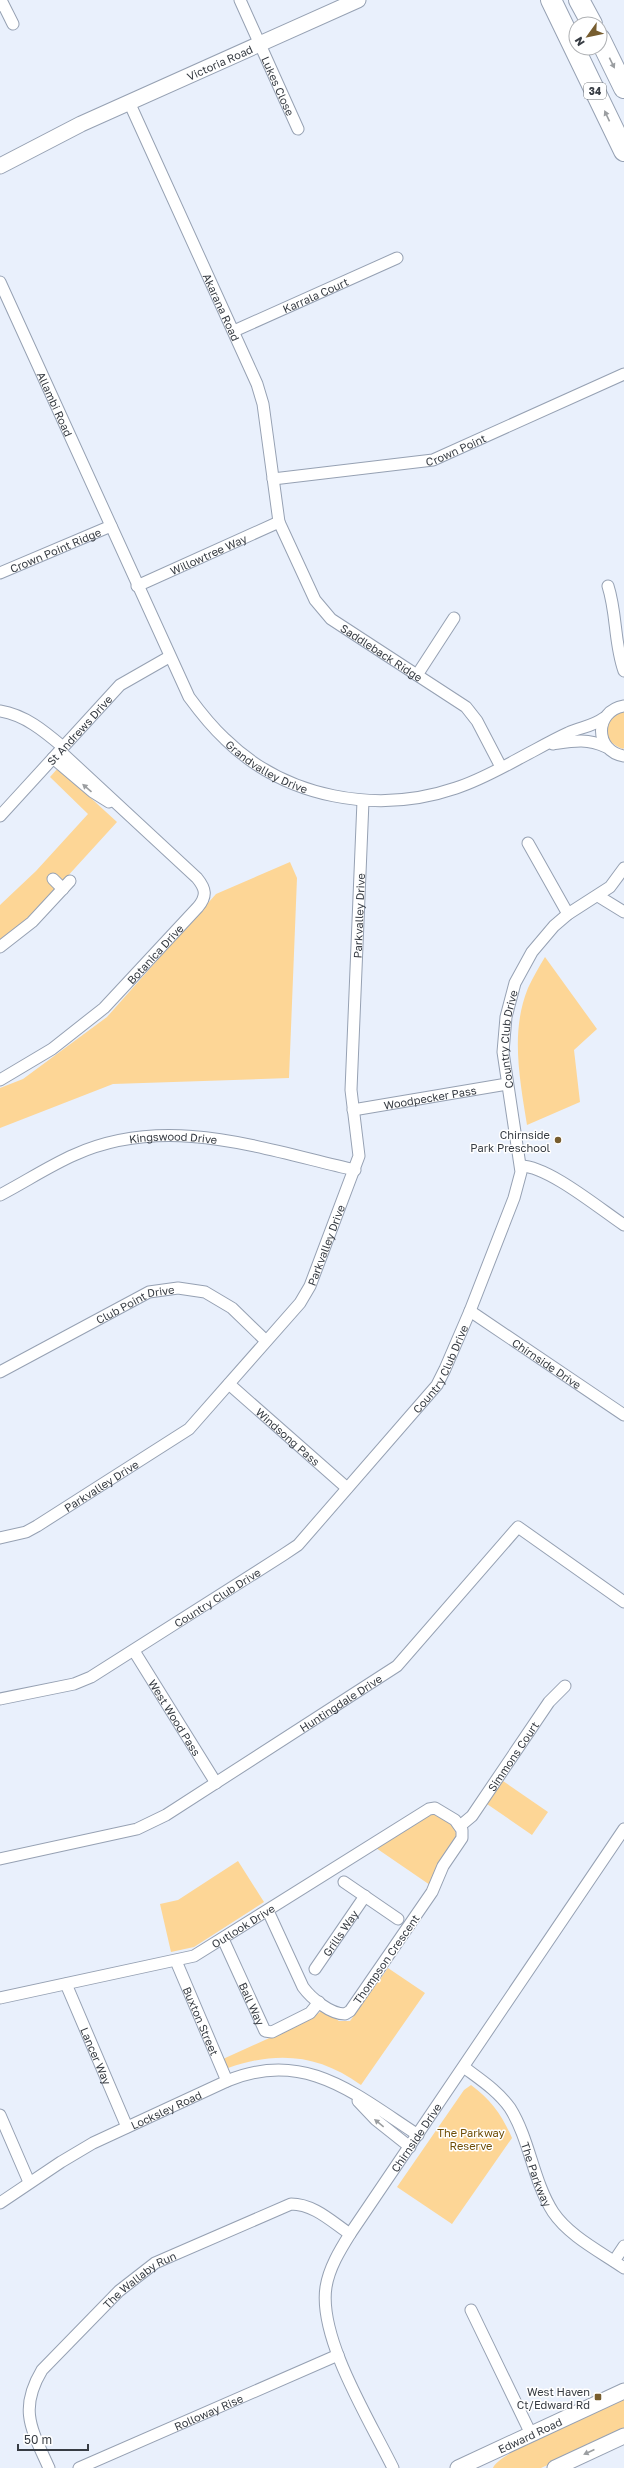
<svg xmlns="http://www.w3.org/2000/svg" width="624" height="2468" font-family="'Golos Text',sans-serif">
<rect width="100%" height="100%" fill="#e9f0fc"/>
<!-- green -->
<path fill="#fdd696" d="M624,710v38l-1,1c-11,-4 -25,-16 -15,-29 3,-4 11,-7 16,-10z
M58,768l59,54 -83,91 -34,28v-36l36,-34 52,-57 -38,-37z
M290,862l7,16 -8,200 -176,6 -113,44v-40l23,-9 84,-62 109,-123z
M545,957l52,72 -23,21 6,52 -53,23c-7,-45 -17,-93 1,-137 5,-11 11,-21 17,-31z
M503,1781l45,31 -16,23 -45,-31z
M435,1814l17,11 5,10 -27,50 -54,-37 52,-33z
M238,1861l26,41 -70,45 -23,5 -11,-48 18,-4z
M388,1968l37,25 -64,92c-43,-31 -84,-34 -133,-17l-5,-9 86,-39 14,-10 16,11h11z
M471,2085c20,15 31,30 41,53l-60,86 -55,-37 67,-97z
M624,2398v32l-83,38h-48c5,-16 110,-61 131,-70z"/>
<g fill="none" stroke-linecap="round" stroke-linejoin="round">
<!-- street casing -->
<g stroke="#96a1b3" stroke-width="13">
<g id="street">
<path d="M1,0l12,24"/>
<path id="s1" d="M240,0l58,129"/>
<path id="s2" d="M129,102l128,282 6,20 16,118 36,78 16,19 135,88 11,14 24,46"/>
<path id="s3" d="M0,282l189,415c11,15 22,29 36,42 60,59 152,76 231,49 28,-9 54,-25 79,-38 11,-6 22,-12 33,-17 12,-6 24,-6 36,-15"/>
<path id="s4" d="M234,331l163,-73"/>
<path id="s5" d="M273,479l160,-19 191,-86"/>
<path id="s6" d="M0,573l111,-47"/>
<path id="s7" d="M137,586l142,-64"/>
<path d="M608,586c9,28 6,57 16,85"/>
<path d="M417,675l37,-57"/>
<path d="M624,706c-30,5 -30,45 0,50"/>
<path d="M0,711c25,4 44,20 63,36"/>
<path d="M553,744c20,-3 34,-6 53,3"/>
<path d="M53,758l40,34 16,10"/>
<path id="s8" d="M0,816l120,-131 49,-28"/>
<path d="M528,843l40,71"/>
<path d="M53,879l10,10"/>
<path d="M598,896l26,16"/>
<path d="M0,947l32,-25 38,-41"/>
<path id="s9" d="M0,1080l52,-31 52,-41 94,-101c9,-11 8,-18 -1,-29l-137,-127"/>
<path id="s10" d="M353,1110l154,-26"/>
<path d="M521,1166c27,0 79,43 103,59"/>
<path id="s11" d="M0,1195c25,-13 49,-29 74,-40 93,-42 188,-6 281,15"/>
<path id="s12" d="M470,1311l154,104"/>
<path id="s13" d="M0,1372l149,-80 29,-4 27,4 27,16 34,33"/>
<path id="s14" d="M229,1384l118,104"/>
<path id="s15" d="M0,1538l26,-6 11,-6 152,-97 111,-126 10,-17 49,-130 -8,-66 12,-289"/>
<path id="s16" d="M134,1651l82,132"/>
<path id="s17" d="M0,1699l74,-15 17,-7 192,-122 15,-10 139,-160 8,-16 25,-58 44,-113 7,-26 -18,-120 3,-35 9,-34 17,-31 22,-26 14,-12 42,-27 14,-19"/>
<path id="s18" d="M460,1826l12,-10 77,-114 16,-16"/>
<path id="s19" d="M0,1859l137,-30 29,-14 231,-149 121,-139 106,75"/>
<path d="M344,1882l54,37"/>
<path id="s20" d="M223,1939l42,92 7,1 38,-19 9,-11"/>
<path id="s21" d="M176,1961l51,120"/>
<path id="s22" d="M315,1969l50,-73"/>
<path id="s23" d="M66,1984l61,143"/>
<path id="s24" d="M0,1998l194,-42 235,-147 6,-1 20,12 7,10v8l-19,28 -11,26 -82,119 -5,3c-15,0 -34,-16 -42,-27l-35,-76"/>
<path id="s25" d="M465,2068c16,12 33,23 45,40 20,32 23,73 43,104 16,24 48,40 71,56"/>
<path d="M358,2101l18,19 34,27"/>
<path d="M0,2115l29,67"/>
<path id="s26" d="M0,2203l61,-41 32,-19 134,-62c78,-33 129,14 191,54"/>
<path d="M614,2261l10,-15"/>
<path d="M471,2310l60,124"/>
<path id="s27" d="M49,2468c-17,-38 -31,-58 -7,-98l77,-79 36,-28 136,-59c23,0 41,18 59,30"/>
<path id="s28" d="M79,2468l259,-113"/>
<path id="s29" d="M393,2468c-23,-47 -75,-130 -67,-181 3,-19 14,-37 24,-53l274,-405"/>
</g>
</g>
<!-- secondary casing -->
<g stroke="#96a1b3" stroke-width="17">
<g id="secondary">
<path id="s30" d="M0,166l81,-42 277,-124"/>
<path id="s31" d="M458,2468l166,-77"/>
<path d="M555,2468l69,-32"/>
</g>
</g>
<!-- highway casing -->
<g stroke="#96a1b3" stroke-width="22">
<path id="highway" d="M551,0l73,151
M579,0l13,24
M600,39l24,49"/>
</g>
<!-- street -->
<use href="#street" stroke="#fff" stroke-width="11"/>
<!-- secondary -->
<use href="#secondary" stroke="#fff" stroke-width="15"/>
<!-- highway -->
<use href="#highway" stroke="#fff" stroke-width="20"/>
</g>
<!-- one-way arrows -->
<defs><path id="oneway-solid" d="M-6-.8H1V-3.2L6.5 0L1 3.2V.8H-6Z"/></defs>
<g fill="#9b9ea1">
<use href="#oneway-solid" transform="translate(612 63) rotate(64)"/>
<use href="#oneway-solid" transform="translate(607 116) rotate(-115)"/>
<use href="#oneway-solid" transform="translate(87 788) rotate(-139)"/>
<use href="#oneway-solid" transform="translate(379 2123) rotate(-141)"/>
<use href="#oneway-solid" transform="translate(589 2452) rotate(155)"/>
</g>
<!-- markers -->
<g fill="#775d2f" stroke="#fff" stroke-width="1.5">
<circle cx="558" cy="1140" r="4"/>
<rect x="594" y="2393" width="8" height="8" rx="2"/>
</g>
<g text-anchor="middle" dominant-baseline="central" stroke-width="3" stroke-linejoin="round" paint-order="stroke">
<!-- shield labels -->
<rect fill="#fff" stroke="#73767b" stroke-width="1" x="584" y="83" width="22" height="16" rx="3"/>
<g font-size="10" font-weight="bold" fill="#373c43">
<text x="595" y="91">34</text>
</g>
<!-- street labels -->
<g font-size="11" fill="#373c43" stroke="#fff">
<text stroke="none"><textPath href="#s30" startOffset="243">Victoria Road</textPath></text>
<text stroke="none"><textPath href="#s1" startOffset="94">Lukes Close</textPath></text>
<text stroke="none"><textPath href="#s4" startOffset="89">Karrala Court</textPath></text>
<text stroke="none"><textPath href="#s2" startOffset="225">Akarana Road</textPath></text>
<text stroke="none"><textPath href="#s3" startOffset="134">Allambi Road</textPath></text>
<text stroke="none"><textPath href="#s5" startOffset="186">Crown Point</textPath></text>
<text stroke="none"><textPath href="#s6" startOffset="60">Crown Point Ridge</textPath></text>
<text stroke="none"><textPath href="#s7" startOffset="78">Willowtree Way</textPath></text>
<text stroke="none"><textPath href="#s2" startOffset="621">Saddleback Ridge</textPath></text>
<text stroke="none"><textPath href="#s8" startOffset="117">St Andrews Drive</textPath></text>
<text stroke="none"><textPath href="#s3" startOffset="562">Grandvalley Drive</textPath></text>
<text stroke="none"><textPath href="#s15" startOffset="787">Parkvalley Drive</textPath></text>
<text stroke="none"><textPath href="#s9" startOffset="201">Botanica Drive</textPath></text>
<text stroke="none"><textPath href="#s17" startOffset="915">Country Club Drive</textPath></text>
<text stroke="none"><textPath href="#s10" startOffset="78">Woodpecker Pass</textPath></text>
<text stroke="none"><textPath href="#s11" startOffset="186">Kingswood Drive</textPath></text>
<text stroke="none"><textPath href="#s15" startOffset="451">Parkvalley Drive</textPath></text>
<text stroke="none"><textPath href="#s13" startOffset="152">Club Point Drive</textPath></text>
<text stroke="none"><textPath href="#s12" startOffset="93">Chirnside Drive</textPath></text>
<text stroke="none"><textPath href="#s17" startOffset="567">Country Club Drive</textPath></text>
<text stroke="none"><textPath href="#s14" startOffset="79">Windsong Pass</textPath></text>
<text stroke="none"><textPath href="#s15" startOffset="115">Parkvalley Drive</textPath></text>
<text stroke="none"><textPath href="#s17" startOffset="243">Country Club Drive</textPath></text>
<text stroke="none"><textPath href="#s19" startOffset="380">Huntingdale Drive</textPath></text>
<text stroke="none"><textPath href="#s16" startOffset="78">West Wood Pass</textPath></text>
<text stroke="none"><textPath href="#s18" startOffset="88">Simmons Court</textPath></text>
<text stroke="none"><textPath href="#s24" startOffset="256">Outlook Drive</textPath></text>
<text stroke="none"><textPath href="#s22" startOffset="44">Grills Way</textPath></text>
<text transform="translate(386 1959) rotate(-55)">Thompson Crescent</text>
<text stroke="none"><textPath href="#s20" startOffset="71">Ball Way</textPath></text>
<text stroke="none"><textPath href="#s21" startOffset="65">Buxton Street</textPath></text>
<text stroke="none"><textPath href="#s23" startOffset="78">Lancer Way</textPath></text>
<text stroke="none"><textPath href="#s26" startOffset="191">Locksley Road</textPath></text>
<text stroke="none"><textPath href="#s29" startOffset="371">Chirnside Drive</textPath></text>
<text stroke="none"><textPath href="#s25" startOffset="132">The Parkway</textPath></text>
<text stroke="none"><textPath href="#s27" startOffset="238">The Wallaby Run</textPath></text>
<text stroke="none"><textPath href="#s28" startOffset="141">Rolloway Rise</textPath></text>
<text stroke="none"><textPath href="#s31" startOffset="79">Edward Road</textPath></text>
</g>
<!-- poi labels -->
<g font-size="11" fill="#373c43" stroke="#fff" text-anchor="end">
<text x="550" y="1134">Chirnside<tspan x="550" dy="13">Park Preschool</tspan></text>
<text x="590" y="2391">West Haven<tspan x="590" dy="13">Ct/Edward Rd</tspan></text>
</g>
<!-- park labels -->
<g font-size="11" fill="#6f4e07" stroke="#fff">
<text x="471" y="2132">The Parkway<tspan x="471" dy="13">Reserve</tspan></text>
</g>
</g>
<!-- north arrow -->
<g transform="translate(588 36) rotate(237)"><circle r="19" fill="#ffffff" stroke="#afb1b4"/>
<path d="M0-3L7 15L0 10L-7 15Z" fill="#775d2f"/>
<text y="-6" font-size="11" font-weight="bold" text-anchor="middle" fill="#373c43">N</text>
</g>
<!-- scale -->
<path d="M18 2444v6h70v-6" fill="none" stroke="#373c43" stroke-width="2"/>
<text x="24" y="2444" font-size="12" fill="#373c43" stroke="#ffffff" stroke-width="3" paint-order="stroke">50 m</text>
</svg>
